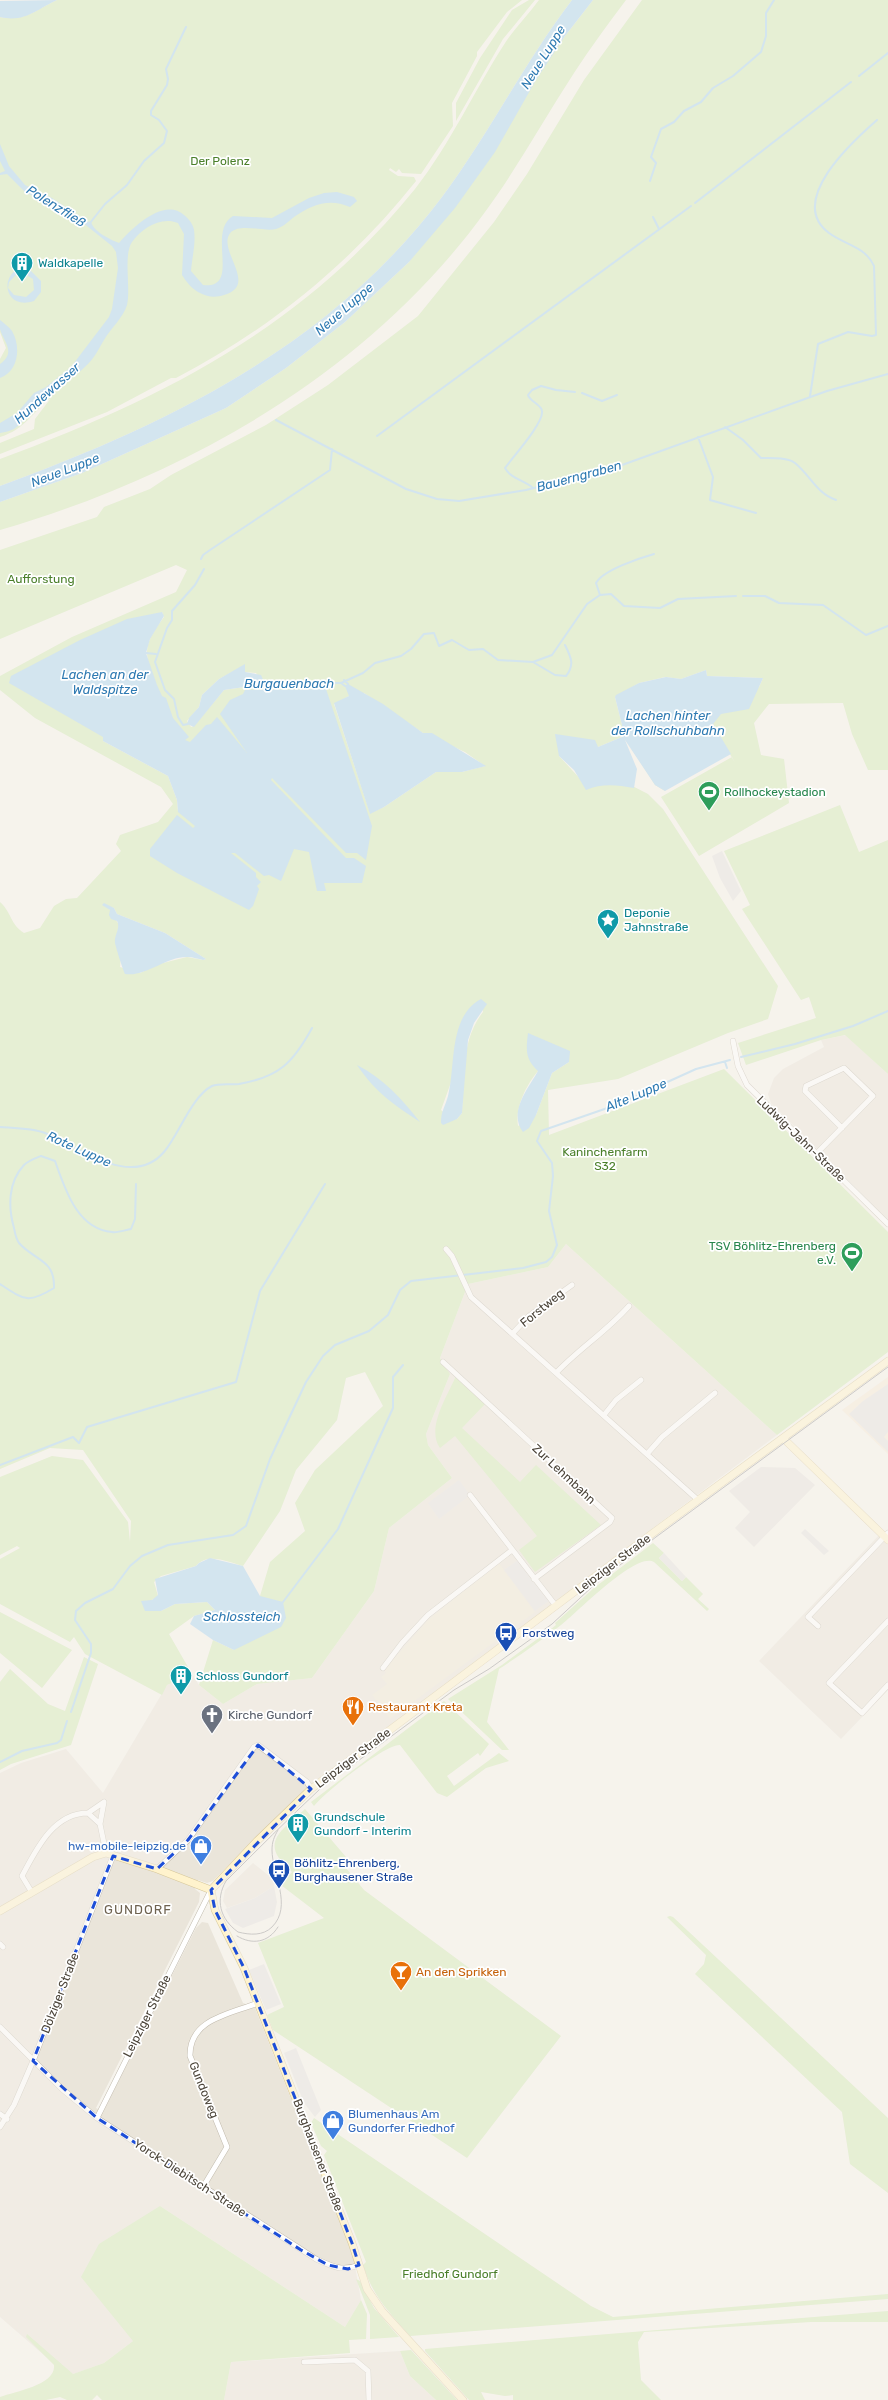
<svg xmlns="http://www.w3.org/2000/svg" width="888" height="2400" font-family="Rubik,sans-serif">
<rect width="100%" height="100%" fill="#f6f3ec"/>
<!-- residential -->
<path fill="#eae5da" d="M846,1035l42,39v146l-117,-117 -3,-9 6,-16 9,-9 41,-22 -3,-7z
M566,1244l211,191 -472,354 -92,92 -6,2 -9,-3 -3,9 5,4 -1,9 -103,206 7,4 93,-184 6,-6 6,1 35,80 12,5 98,247 8,45 -16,27 -185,-121 -27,135 -29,22 -36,13 -68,-59v-544l21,-10 45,-14 37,44 64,-108 25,-11 7,11 24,19 34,-20 55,-6 62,-87 15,-63 63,-50 -24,-33 -2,-11 24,-60 -10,-16 28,-74 80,-17z
M882,1532l6,5v153l-47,49 -82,-78z
M253,1863l20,16 1,7 -19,12 -28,10 -4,-7 2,-11z
M400,2351l10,25 26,24h-212l7,-38z"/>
<!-- commercial -->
<path fill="#f7ead8" d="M888,1377v77l-46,-44z"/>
<!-- industrial -->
<path fill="#e6e2dd" d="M761,1467l34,1 20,17 -61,62 -19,-19 15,-16 -21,-21z"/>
<!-- education -->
<path fill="#efe8d6" d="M499,1563l36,49 -145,107 -18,-24 15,-11 -6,-7 5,-4 -2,-3 45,-51z"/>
<!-- green -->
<path fill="#d2eab5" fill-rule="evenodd" d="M57,0h465l-15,12 -30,40v4l-25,47 1,23 -32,48 -19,-1 -3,-4 -3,3 -6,-4 -1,2 9,6 16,1 2,4c-66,83 -146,148 -240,197h-5l-64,34 -107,42v-11l34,-14 1,-10 16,-21c-19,14 -25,31 -51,39v-78l6,-11 -6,-16v-315c25,5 37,-8 57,-17z
M529,0h6l-32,39 -47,82v-18l24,-45 32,-48z
M539,0h33c-48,63 -83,134 -130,197 -111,148 -273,227 -442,289v-27c163,-61 303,-131 415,-270 36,-46 60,-100 92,-149 10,-14 22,-26 32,-40z
M593,0h33c-18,24 -36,48 -52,73 -30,46 -56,94 -89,139 -117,161 -297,263 -485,318v-28l82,-29 144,-65 60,-40 59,-46 64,-60 156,-226z
M642,0h246v770h-20l-16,-36 -9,-31 -74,1 -15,19 7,32 23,4 5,44 -90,53 -38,-59 71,-40 3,6 -22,-39 -9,-3 -39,70 -10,-6 -24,-37 128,-61 4,-9 -56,-2 -1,-6 -25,9 -16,-2 -26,6 -24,14 7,28v12l-24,10 -39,9 25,27 -2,-23 66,34 15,15 115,177 -10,33 -40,14 -110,46 -70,11 1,45 175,-66 164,163v120l-111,83 -211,-191 -18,23 -80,17 -28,74 10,16 -24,60 2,11 24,33 -63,50 -15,63 -62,87 -55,6 -34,20 -24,-19 14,-45 21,10 26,-54 10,-34 35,-31 -10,-28 20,-33 68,-64 -18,-34 -19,6 -9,42 -41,50 -16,41 -37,55c-15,-4 -35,-14 -47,0l-35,10 -7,6 4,14 -6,4 9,11 14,-7 32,-2 8,8 -21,6 -25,18 23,40 -25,11 -5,10 -77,-41 -11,-17 -4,5 -70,-38v-45l20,-11 -3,-2 -17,9v-78l52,-21 31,4 45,62 2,20 1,-21 -48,-71 -33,-2 -50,21v-567c12,11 10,22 24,31l16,-5 14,-22 12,-7 11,-1 44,-47 -5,-7 4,-9 38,-13 15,-18 -12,-17 -126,-69 -35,-28v-14l72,-39 104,-45 11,-22 -11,-5 -176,74v-89l97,-33 7,-10 46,-18 21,-14 95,-50 62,-40 90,-69 76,-94 33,-48 57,-94zM162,612l2,5c-7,10 -17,22 -17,35 -1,17 29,76 38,95l66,7 43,59 -116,-1 -1,-12 -9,-24 -65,-35 1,-4zM245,665v7l11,1 8,11 -40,6 -30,36 -3,1 -4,-6 12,-14 3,-12 17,-16zM364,693l59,40 42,19 20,14 -23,6h-26l-52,35 -14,6 -36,-109 15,-8zM102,905l12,3 3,6 48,19 41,26 -3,1 -16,-3 -28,7 -19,9 -20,-6 1,-10 -6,-15 4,-17 -11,-18zM481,999l2,13c-22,28 -19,66 -21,101l-5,6 -5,1 -11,-10zM569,1051v11l-17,11 -16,42 -18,11c-3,-18 8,-41 20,-55 7,-8 22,-14 31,-20z
M840,805l19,47 29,-12v234l-43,-39 -24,5 -75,25 -8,-22 78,-25 -7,-21 -8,3 -59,-91 8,-4 -26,-54z
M456,1376l29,28 -23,24 58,54 16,-17 65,60 -66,47 -16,-22 18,-14 -82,-100 -15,12c-14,-20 7,-51 16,-72z
M653,1543l11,10 -5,5 23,23 4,-4 17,17 -5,5 11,10 -2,2 -53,-49c-18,-11 -77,51 -93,63 -20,16 -41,30 -62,44l-12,53 22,28h-7l-54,-51 54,-34 49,-36 5,-4 -1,-2 39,-35z
M0,1612l72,38 -30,38 -42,-35z
M84,1657l14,7 -27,81 -60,19 -11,6v-88l10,-13 38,35 17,7z
M444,1701l45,43 -9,12 -2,-3 -31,23 7,10 45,-33 10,8 -23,7 -39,29 -10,-4 -37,-48c-15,-1 -76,48 -86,61l-3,-4z
M305,1809l41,48 -5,5 23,28 197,146 -94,122 -194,-128 -6,-15 17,-8 -26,-64 66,-25 -43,-33 11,-13c-34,-29 -12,-40 13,-63z
M670,1916l3,1 215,201v75l-38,-29 -8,-52 -147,-138 9,-10 2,-9 -39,-38z
M314,2118l277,188 22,11 275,-23v5l-478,37c-21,-24 -37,-39 -47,-71l3,-3 -42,-107 3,-4 -6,-5 -10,-23z
M160,2206l185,121 16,-27 6,14 -1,25 -17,1 1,13 -119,9 -7,38h-122l-5,-5 -5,5h-25l-7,-3 -14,3h-46v-3c16,-6 56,-12 54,-32l-28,-28 1,-3 46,40 31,-11 29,-22 -52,-64 18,-33z
M356,2279l4,2 14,27 25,29 -29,2v-24z
M888,2311v11h-77l-167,10 -6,10 3,38 20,20h-148v-5l-8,1 -24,-4 4,8h-16l-44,-49v-2z
M411,2350l46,50h-21l-26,-24 -10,-25z"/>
<!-- parking -->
<path fill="#e5e3e0" d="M722,851l19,40 -8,10 -13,-23 -8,-22z
M888,1384v48l-4,5 4,4v11l-39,-38 14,-13z
M459,1480l11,15 -31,24 -11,-16z
M805,1529l24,22 -5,4 -23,-22z
M664,1553l22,24 -4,4 -23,-23z
M518,1560l31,41 -14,10 -31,-41z
M274,1886l3,16 -3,14 -31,12 -10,-5 -8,-14 30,-11z
M264,1964l17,40 -15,6 -17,-40z
M296,2048l25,62 -6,7 -11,-14 -20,-50z"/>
<!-- water -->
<path fill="#a9d4f2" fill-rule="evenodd" d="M57,0c-20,9 -32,23 -57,17v-16z
M572,0h21l-28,36 -29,44 -41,72 -40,56 -46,54 -64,60 -59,46 -60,40 -144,65 -82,29v-16c169,-62 331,-141 442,-289 47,-63 82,-134 130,-197z
M0,144l9,22 16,19 27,13 36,24 3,-1c1,10 20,19 28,22 13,-15 45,-46 65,-28 5,4 9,9 10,15 2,13 -2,28 -3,41l12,14c39,4 3,-53 30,-69l39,2 37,-20 15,-5 13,-1 17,5 3,4 -7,6c-20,-9 -38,-3 -56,10 -5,4 -11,10 -18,12 -12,3 -35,-6 -45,3 -16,17 29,53 -7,63 -9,3 -17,2 -26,-3 -7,-4 -12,-11 -16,-17l2,-41 -6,-11c-17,-7 -36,5 -46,19 -9,13 -1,46 -5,63 -4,13 -16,23 -23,35 -4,6 -7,13 -11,18 -11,16 -43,33 -58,49 -7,7 -12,16 -21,22 -4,2 -9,3 -14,4v-10l17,-10 17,-20 12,-6 25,-20 38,-50 3,-8 6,-41 -2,-16 -4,-6 -35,-28 -52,-26 -18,-18 -7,1v-2l5,-2 -5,-10z
M16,270l15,1 10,10v11l-7,9c-27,9 -34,-20 -18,-31zM25,274l8,5 1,11 -8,7 -12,-2 -6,-7 1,-6 7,-7z
M0,320c4,3 9,7 12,11 9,15 7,40 -12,47v-14c17,-12 3,-23 0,-35 0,-2 0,-7 0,-9z
M162,612l2,4 -14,23 -4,14 11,32 5,11 4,2 7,20 16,19 -4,3 5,2 16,-17 5,-1 6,-7 30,36 -27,-39 10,-14 13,-6 2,-4 81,-1 46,137 -6,34 -9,-7h-11l-74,-75 -1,2 75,78h8l12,8 -4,17h-38l2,8h-9l-8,-39 -15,-3 -13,32 -12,-6 -5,1 -29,-23h-4l25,20v4l5,5 -4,4 2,3 -6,17 -4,4 -72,-37 -27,-17v-7l27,-34 16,13 2,-2 -17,-14 -1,-12 -9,-24 -65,-35v-4l-94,-54 2,-7 69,-36 47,-21z
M245,664v8l16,3 4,9 -41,6 -30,37 -7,-3 2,-6 10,-11 3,-12 17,-16z
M706,670l1,6 56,2 -14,31 -28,5 -8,10 18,30 -66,37 -10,-6 -30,-45 12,29 -3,19c-17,-3 -32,-5 -48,2l-12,-20 -15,-14 -4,-22 40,6 3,7 24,-10v-12l-7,-28 1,-2 23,-12 27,-6 15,2z
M348,684l35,20 40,29h9l54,33 -24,6h-26l-52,35 -14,7 -36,-111 15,-7 -4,-10z
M104,903l10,5 3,6 48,19 41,26 -3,1c-5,-1 -10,-3 -15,-3 -22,-1 -41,20 -63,17 -2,-4 -9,-26 -10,-31 -1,-8 6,-15 2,-22l-6,-2 -2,-4 1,-5 -8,-5z
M481,999l6,5 -13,19 -6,17 -6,73 -5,6 -14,6 -2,-2c0,-12 4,-16 7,-27 8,-31 0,-79 33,-97z
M528,1033l42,18 -1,11 -17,11 -16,42 -7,13 -6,4c-15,-20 5,-43 15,-61 -13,-12 -12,-21 -10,-38z
M357,1065c26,13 45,34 63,57 -28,-19 -43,-28 -63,-57z
M210,1558l33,8 17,30 23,6 3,16 -5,9 -47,23 -21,-10 -23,-16 4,-8 21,-6 -8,-8 -32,2 -14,7h-16l-4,-10 11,-1 6,-5 -3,-16 41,-13 3,-3z"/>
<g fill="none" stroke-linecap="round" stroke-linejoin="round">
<!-- stream -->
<path stroke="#a9d4f2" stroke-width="2" d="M859,76l29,-23
M650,181l6,-18 -5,-6 10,-28 13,-7 10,-11 17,-9 12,-14 20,-12 28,-24 5,-16v-23l8,-13
M695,203l156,-121
M653,217l6,12
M90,223l15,-19 22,-19 17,-24 20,-18 3,-12 -8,-11 -8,-5v-4l16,-26 1,-6 -2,-10 20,-42
M582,393l20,8 15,-6
M810,396l8,-52 30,-12 24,4 4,-1 -2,-69c-9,-20 -29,-21 -45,-33 -43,-32 24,-92 48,-113
M276,420l130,69 31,10 22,2 67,-11 85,-21 216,-78 61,-17
M725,427l18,13 18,18c10,0 26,-1 34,5 15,12 21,30 41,37
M377,436l314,-230
M698,437l15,40 -3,23 46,13
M533,488c-9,-8 -22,-9 -28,-20 7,-10 39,-45 37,-57 -1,-7 -12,-9 -14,-16l4,-5 9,-4 15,4 19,2
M201,559l2,-4 7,-5 120,-80 2,-21
M600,595l-4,-12c7,-13 44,-25 58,-29
M743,596h22l14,7 44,2 43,30 22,-9
M146,653l10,1
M533,662l22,13 11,1c9,-11 5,-19 -1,-31
M344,680l4,4
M262,683h79l22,-10 12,-10 26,-7 10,-7 13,-15 10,-1 5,13 13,-6 17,10 14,-1 15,11 35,2 19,-7 35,-51 13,-9 11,-1 13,12 36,2 18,-9 58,-3
M341,683l4,3
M188,724l-5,1 -5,-8 -4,-18 -9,-9 -10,-28 12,-34 5,-8v-9l23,-26 9,-16
M741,1057l54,-13 58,-18 35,-15
M725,1062l2,6
M0,1127c14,1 32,1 45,6 34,13 86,57 119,19 15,-18 28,-56 48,-66 7,-3 19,-1 27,-2 40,-7 54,-21 73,-56
M0,1284c24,16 28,20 54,4 1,-29 -19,-27 -35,-45 -3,-4 -4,-10 -5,-15 -6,-21 -6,-46 10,-63 4,-4 12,-7 17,-9l14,5c10,28 22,68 57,71 6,1 13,-2 19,-3l4,-10 1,-35
M0,1465l73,-28 6,6 8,-16 149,-45 24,-91 65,-107
M283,1602l55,-73 55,-121v-31l10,-12
M71,1712l20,-59v-9l-16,-24 1,-9 9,-8 28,-14 17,-23 12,-10 26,-11 65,-10 13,-9 24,-67 36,-77 17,-26 12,-11 34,-14 19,-16 12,-25 11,-9 112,-13 23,-6 6,-5 5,-12 -8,-34 4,-35 -1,-13 -15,-22 4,-10 78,-27 77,-35 34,-9
M0,1762l22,-11 35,-8 4,-3 6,-19"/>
<!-- street casing -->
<g stroke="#c2bbae" stroke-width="6">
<path id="street" d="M733,1041l5,25 9,19 141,139
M817,1153l56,-57 -29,-28 -38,18 -1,5 37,37
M446,1249l6,7 19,41 227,203
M513,1333l16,-17 43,-31
M443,1362l169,156 -2,4 -76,57
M557,1372c23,-24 50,-41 72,-66
M604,1415l12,-15 25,-20
M647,1454l15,-17 53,-44
M470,1495l86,111
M888,1621l-59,62 33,30 26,-28
M818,1626l-10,-9 80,-84
M383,1668l19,-25 26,-28 84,-65
M100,1824l-12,-11 16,-11 -4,22 6,29
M157,1869l31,-29 66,-93 4,-2 49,37 4,7
M31,1891l-9,-15c14,-26 31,-63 66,-63
M0,1944l3,3
M0,2027l62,62 35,29 219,141c15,7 26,13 43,6
M0,2114l7,5
M97,2118l114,-228
M0,2127l14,-22 19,-44 80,-205
M203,2187l24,-40 -37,-91c-1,-37 40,-42 68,-53
M304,2362l51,-2 13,11 1,29"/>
</g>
<!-- secondary casing -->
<g stroke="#d6c79b" stroke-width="8">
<path id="secondary" d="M783,1438l105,102
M211,1890l46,-49 54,-52 342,-256 235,-172
M211,1890l4,20 29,58 60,152 48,123 15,46 15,22 81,89
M0,1911l93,-54 13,-4 51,16 54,21"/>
</g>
<!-- street -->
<use href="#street" stroke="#fff" stroke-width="5"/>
<!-- secondary -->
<use href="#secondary" stroke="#fff3cd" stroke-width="7"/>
<!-- tram -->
<path stroke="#9a9a9a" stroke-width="1" d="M278,1830c-4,7 -6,12 -6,20 0,24 21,56 0,77 -9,9 -22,8 -34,5 -18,-13 -23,-32 -12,-51 31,-31 62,-62 94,-92l134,-99 35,-21 63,-45 41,-38 63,-49 232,-170
M237,1936c15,9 31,7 41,-9"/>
</g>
<!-- marked area -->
<path d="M0 0H888V2400H0ZM258,1745l53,44 -100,101 4,20 29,58 108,275 7,22 -11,4 -20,-4 -27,-15 -204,-132 -64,-57 80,-205 44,13 31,-29z" fill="#f6f3ec" fill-opacity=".55" fill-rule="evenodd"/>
<path fill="none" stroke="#1d4ed8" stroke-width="3" stroke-dasharray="8 5" stroke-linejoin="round" d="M258,1745l53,44 -100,101 4,20 29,58 108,275 7,22 -11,4 -20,-4 -27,-15 -204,-132 -64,-57 80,-205 44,13 31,-29z"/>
<!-- icons -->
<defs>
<g id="building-pin" transform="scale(1.15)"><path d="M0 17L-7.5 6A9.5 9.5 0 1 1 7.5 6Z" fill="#0f9aa8" stroke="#fff"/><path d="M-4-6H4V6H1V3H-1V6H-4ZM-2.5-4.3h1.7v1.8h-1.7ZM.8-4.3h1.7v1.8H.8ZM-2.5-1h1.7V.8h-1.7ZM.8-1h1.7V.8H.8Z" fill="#fff"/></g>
<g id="stadium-pin" transform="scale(1.15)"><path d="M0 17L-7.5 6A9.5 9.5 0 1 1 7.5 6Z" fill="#2e9e5b" stroke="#fff"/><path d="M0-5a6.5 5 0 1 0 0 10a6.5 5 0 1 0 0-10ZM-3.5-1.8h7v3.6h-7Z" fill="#fff"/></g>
<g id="sight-pin" transform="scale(1.15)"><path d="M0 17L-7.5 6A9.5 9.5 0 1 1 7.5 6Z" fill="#0f9aa8" stroke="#fff"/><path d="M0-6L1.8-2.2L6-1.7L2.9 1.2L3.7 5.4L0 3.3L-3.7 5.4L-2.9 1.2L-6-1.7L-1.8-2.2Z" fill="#fff"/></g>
<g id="bus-pin" transform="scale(1.15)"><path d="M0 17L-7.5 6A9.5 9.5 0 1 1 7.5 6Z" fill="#1a4fb4" stroke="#fff"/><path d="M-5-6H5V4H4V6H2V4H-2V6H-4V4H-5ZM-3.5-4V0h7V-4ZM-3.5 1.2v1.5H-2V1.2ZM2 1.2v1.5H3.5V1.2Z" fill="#fff"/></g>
<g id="restaurant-pin" transform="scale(1.15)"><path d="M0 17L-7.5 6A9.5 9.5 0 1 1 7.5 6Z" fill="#e8710a" stroke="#fff"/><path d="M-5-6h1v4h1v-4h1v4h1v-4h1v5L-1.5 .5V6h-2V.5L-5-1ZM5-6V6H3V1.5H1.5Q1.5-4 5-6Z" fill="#fff"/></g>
<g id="church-pin" transform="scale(1.15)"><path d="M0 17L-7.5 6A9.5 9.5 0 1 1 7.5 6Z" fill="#6b7280" stroke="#fff"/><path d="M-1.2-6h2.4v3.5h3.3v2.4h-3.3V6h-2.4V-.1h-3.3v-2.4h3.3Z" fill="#fff"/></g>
<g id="shop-pin" transform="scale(1.15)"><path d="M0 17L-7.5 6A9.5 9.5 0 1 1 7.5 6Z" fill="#3f7fe0" stroke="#fff"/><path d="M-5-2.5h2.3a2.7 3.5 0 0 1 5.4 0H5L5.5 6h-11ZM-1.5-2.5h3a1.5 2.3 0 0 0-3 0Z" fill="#fff"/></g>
<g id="bar-pin" transform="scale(1.15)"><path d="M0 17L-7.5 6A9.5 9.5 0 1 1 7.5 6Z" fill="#e8710a" stroke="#fff"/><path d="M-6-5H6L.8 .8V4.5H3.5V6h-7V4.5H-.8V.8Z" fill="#fff"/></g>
</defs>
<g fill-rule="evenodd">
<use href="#building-pin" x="22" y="263"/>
<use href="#stadium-pin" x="709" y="792"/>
<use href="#sight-pin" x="608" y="920"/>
<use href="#stadium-pin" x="852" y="1253"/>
<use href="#bus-pin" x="506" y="1633"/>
<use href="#building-pin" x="181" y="1676"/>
<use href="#restaurant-pin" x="353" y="1707"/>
<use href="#church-pin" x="212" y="1715"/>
<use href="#building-pin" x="298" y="1824"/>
<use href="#shop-pin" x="201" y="1846"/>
<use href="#bus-pin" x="279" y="1870"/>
<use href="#bar-pin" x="401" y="1972"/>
<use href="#shop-pin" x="333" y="2121"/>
</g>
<g text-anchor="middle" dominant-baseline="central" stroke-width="3.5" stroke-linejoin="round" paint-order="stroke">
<!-- park labels -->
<g font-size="12" fill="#4a7f2a" stroke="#fff">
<text x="220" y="161">Der Polenz</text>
<text x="41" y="579">Aufforstung</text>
<text x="605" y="1152">Kaninchenfarm<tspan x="605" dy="14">S32</tspan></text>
<text x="450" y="2274">Friedhof Gundorf</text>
</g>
<!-- culture labels -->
<g font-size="12" fill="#0d838f" stroke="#fff" text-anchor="start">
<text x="38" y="263">Waldkapelle</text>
<text x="624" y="913">Deponie<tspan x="624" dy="14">Jahnstraße</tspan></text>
<text x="196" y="1676">Schloss Gundorf</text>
<text x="314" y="1817">Grundschule<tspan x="314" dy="14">Gundorf - Interim</tspan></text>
</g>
<!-- leisure labels -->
<g font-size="12" fill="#27864d" stroke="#fff" text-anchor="start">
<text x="724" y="792">Rollhockeystadion</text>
<text x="836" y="1246" text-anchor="end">TSV Böhlitz-Ehrenberg<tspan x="836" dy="14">e.V.</tspan></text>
</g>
<!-- street labels -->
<g font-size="12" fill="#4b4439" stroke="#fff">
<text transform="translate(801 1139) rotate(44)">Ludwig-Jahn-Straße</text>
<text transform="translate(542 1308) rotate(-39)">Forstweg</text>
<text transform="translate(564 1474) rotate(43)">Zur Lehmbahn</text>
<text transform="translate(613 1564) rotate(-37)">Leipziger Straße</text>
<text transform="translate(353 1758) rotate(-37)">Leipziger Straße</text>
<text transform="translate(60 1993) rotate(-69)">Dölziger Straße</text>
<text transform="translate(147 2016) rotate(-63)">Leipziger Straße</text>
<text transform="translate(204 2090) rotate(68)">Gundoweg</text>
<text transform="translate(318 2155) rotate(69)">Burghausener Straße</text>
<text transform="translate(190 2178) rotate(33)">Yorck-Diebitsch-Straße</text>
</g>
<!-- transit labels -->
<g font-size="12" fill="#164399" stroke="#fff" text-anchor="start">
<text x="522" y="1633">Forstweg</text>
<text x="294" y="1863">Böhlitz-Ehrenberg,<tspan x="294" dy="14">Burghausener Straße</tspan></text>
</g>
<!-- food labels -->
<g font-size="12" fill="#c56008" stroke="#fff" text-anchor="start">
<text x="368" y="1707">Restaurant Kreta</text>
<text x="416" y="1972">An den Sprikken</text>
</g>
<!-- worship labels -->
<g font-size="12" fill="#5b616d" stroke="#fff" text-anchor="start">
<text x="228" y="1715">Kirche Gundorf</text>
</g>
<!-- shop labels -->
<g font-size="12" fill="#366cbe" stroke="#fff" text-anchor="end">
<text x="186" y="1846">hw-mobile-leipzig.de</text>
<text x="348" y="2114" text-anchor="start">Blumenhaus Am<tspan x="348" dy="14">Gundorfer Friedhof</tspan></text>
</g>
<!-- water labels -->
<g font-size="13" font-style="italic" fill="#2e7ab2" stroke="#fff">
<text transform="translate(543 57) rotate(-58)">Neue Luppe</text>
<text transform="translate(56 206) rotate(32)">Polenzfließ</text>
<text transform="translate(344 309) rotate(-41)">Neue Luppe</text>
<text transform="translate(47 393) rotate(-42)">Hundewasser</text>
<text transform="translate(65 470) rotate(-21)">Neue Luppe</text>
<text transform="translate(579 476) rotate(-15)">Bauerngraben</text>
<text x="105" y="674">Lachen an der<tspan x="105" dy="15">Waldspitze</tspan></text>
<text x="289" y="683">Burgauenbach</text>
<text x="668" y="715">Lachen hinter<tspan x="668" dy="15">der Rollschuhbahn</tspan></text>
<text transform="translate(636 1095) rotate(-23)">Alte Luppe</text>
<text transform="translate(79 1149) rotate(24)">Rote Luppe</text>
<text x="242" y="1616">Schlossteich</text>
</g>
<!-- neighbourhood labels -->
<g font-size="13" letter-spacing="1" fill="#6e6250" stroke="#fff">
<text x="138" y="1909">GUNDORF</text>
</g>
</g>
</svg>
